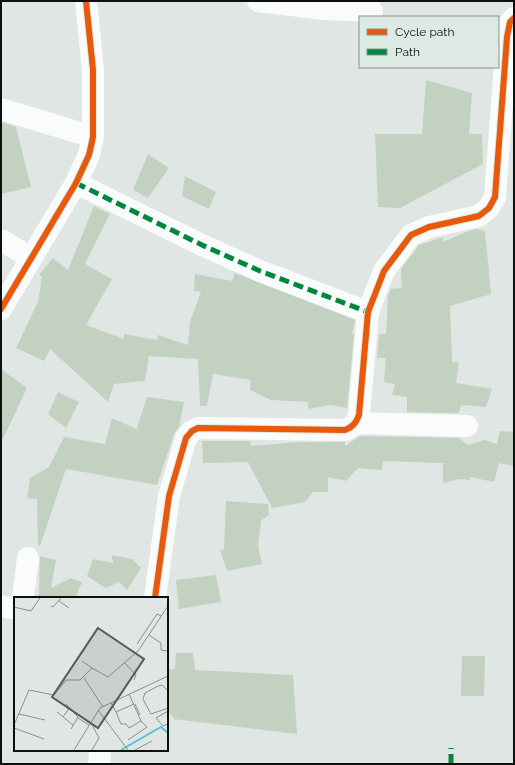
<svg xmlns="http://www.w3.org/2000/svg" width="515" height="765" font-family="Raleway,sans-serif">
<rect width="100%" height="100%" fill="#e0e6e3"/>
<!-- building -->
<path fill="#c2d1c0" d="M426,80l46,13 -3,41h13l1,30 -83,44 -22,-1 -3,-73h47z
M1,122l15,5 15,60 -30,7z
M148,154l21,14 -21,30 -15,-8z
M185,176l31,16 -7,17 -27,-13z
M94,206l16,8 -25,50 27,15 -26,46 38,14v-5l33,6 1,-5 30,10 2,-23 11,-30 -7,-1 1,-17 37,7 3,-8 120,47 -3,14h2l-7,74 -17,-3 -22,4v-7l-37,-2 -21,-10 1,-10 -38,-6 -6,32h-7l-2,-47 -49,-3 -4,25 -31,3 -6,18 -58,-53 -6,12 -28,-13 22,-46 4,-25 -3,-2 14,-17 15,12z
M476,229l9,2 6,63 -41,12 2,56h7l-3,21 36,6 -6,18 -25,-2 -2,8 -52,-1v-15l-15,-2 3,-11 -11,-2 2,-24h-9l2,-24h7l2,-38 3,-7 11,-1 -1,-19 18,-24 24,-8v5l23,-10z
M1,369l26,19 -26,55z
M58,392l21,10 -13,26 -18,-14z
M147,397l37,5 -5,25 -5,7 -17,51 -91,-16 -26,77 -2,-1 -1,-46 -10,-1 3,-20 19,-11 15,-30 41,7 7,-26 29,13 -4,-3z
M500,431l13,1 1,34 -15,-3 -5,19 -24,-5v3l-10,-1 -17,4v-20l-60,-2 -1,9 -24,-2 -12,13 -18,-4v15h-15l-8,10 -33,6 -24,-46 -45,1 -1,-22h49l-1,5 49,-4h46v4l15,-10 99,2 9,7 17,-5 12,4z
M226,501l42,3 1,11 -8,5 -3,26 4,18 -35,7 -7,-21 4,-1z
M111,555l21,4 9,9 -14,22 -8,-8 -13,6 -19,-12 6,-17 21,4z
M40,556l16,4 -5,28 20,-10 11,4 -7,16h-39l3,-4z
M216,575l5,27 -42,7 -3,-29z
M176,653h17l2,17 98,5 4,59 -123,-15 -7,-10v-40h8z
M462,656h23l-1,40h-23z"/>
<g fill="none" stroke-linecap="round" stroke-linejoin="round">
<!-- minor -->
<path stroke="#fafbfb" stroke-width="22" d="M258,1l66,8 48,2
M1,109l92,28
M76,183l126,62 58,26 108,41
M1,240l30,18
M1,309l75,-126 13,-28 4,-18v-67l-7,-69
M356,423l111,3
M23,598l5,-40
M155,598l14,-102 17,-58 6,-7 6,-3 147,2c8,-3 11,-7 14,-15l9,-103 16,-41 27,-36 18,-8 50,-11 10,-8 6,-11 12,-160 3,-15 4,-4
M1,606l14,3
M99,764l1,-14"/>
<!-- quiet -->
<path stroke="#00873e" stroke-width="5" stroke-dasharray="10 5" stroke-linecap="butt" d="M76,183l126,62 58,26 108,41
M451,764v-16"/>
<!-- cycleway casing -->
<g stroke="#dde9e3" stroke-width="8">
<path id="cycleway" d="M1,309l75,-126 13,-28 4,-18v-67l-7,-69
M155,598l14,-102 17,-58 6,-7 6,-3 147,2c8,-3 11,-7 14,-15l9,-103 16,-41 27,-36 18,-8 50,-11 10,-8 6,-11 12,-160 3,-15 4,-4"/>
</g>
<!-- cycleway -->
<use href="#cycleway" stroke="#e8590c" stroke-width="6"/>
</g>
<!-- overview -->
<g transform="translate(14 597)">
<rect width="154" height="154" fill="#e0e6e3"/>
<path fill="none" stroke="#54c4d5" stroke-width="2" d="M107,153l40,-23 7,6"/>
<path fill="none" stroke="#8b908d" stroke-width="1" d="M45,4l10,7M37,9l2,1 8,-9M0,10l17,4 9,-13M135,38l12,8v7l7,1M123,47l20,-30 4,2M68,64l10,7M110,65l12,13 -2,5M70,81l19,29M154,94l-6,-6 -4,1 -13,7 -2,6 8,15 17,-6M97,106l5,9 18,-8M52,107l12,13 -7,12M121,107l5,11M84,113l30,40M154,114l-12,7 7,8 5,-2M43,115l16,13M102,115l5,12h5l3,4 12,-7M5,117l26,6M49,120l7,-10M64,121l11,7M77,126l8,15 -7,12M0,128l15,-35 25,5 12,-15h14l12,-12 16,9 30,-26 30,-45M0,131l30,11M114,143l19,-13 -6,-6 -12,-27M60,153l26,-42 68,-32M121,153l17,-9"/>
<path fill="#565a58" fill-opacity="0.15" stroke="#565a58" stroke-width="2" d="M84,31l46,31 -46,69 -46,-31z"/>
<rect width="154" height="154" fill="none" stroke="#0b0f0d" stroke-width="2"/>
</g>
<!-- border -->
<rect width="515" height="765" fill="none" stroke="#0b0f0d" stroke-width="4"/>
<!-- legend -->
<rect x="359" y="16" width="140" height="52" fill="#dde9e3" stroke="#89928d"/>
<rect x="367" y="29" width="20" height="6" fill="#e8590c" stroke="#89928d"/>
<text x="395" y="36" font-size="12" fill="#0b0f0d">Cycle path</text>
<rect x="367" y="49" width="20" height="6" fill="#00873e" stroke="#89928d"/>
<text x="395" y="56" font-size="12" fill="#0b0f0d">Path</text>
</svg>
